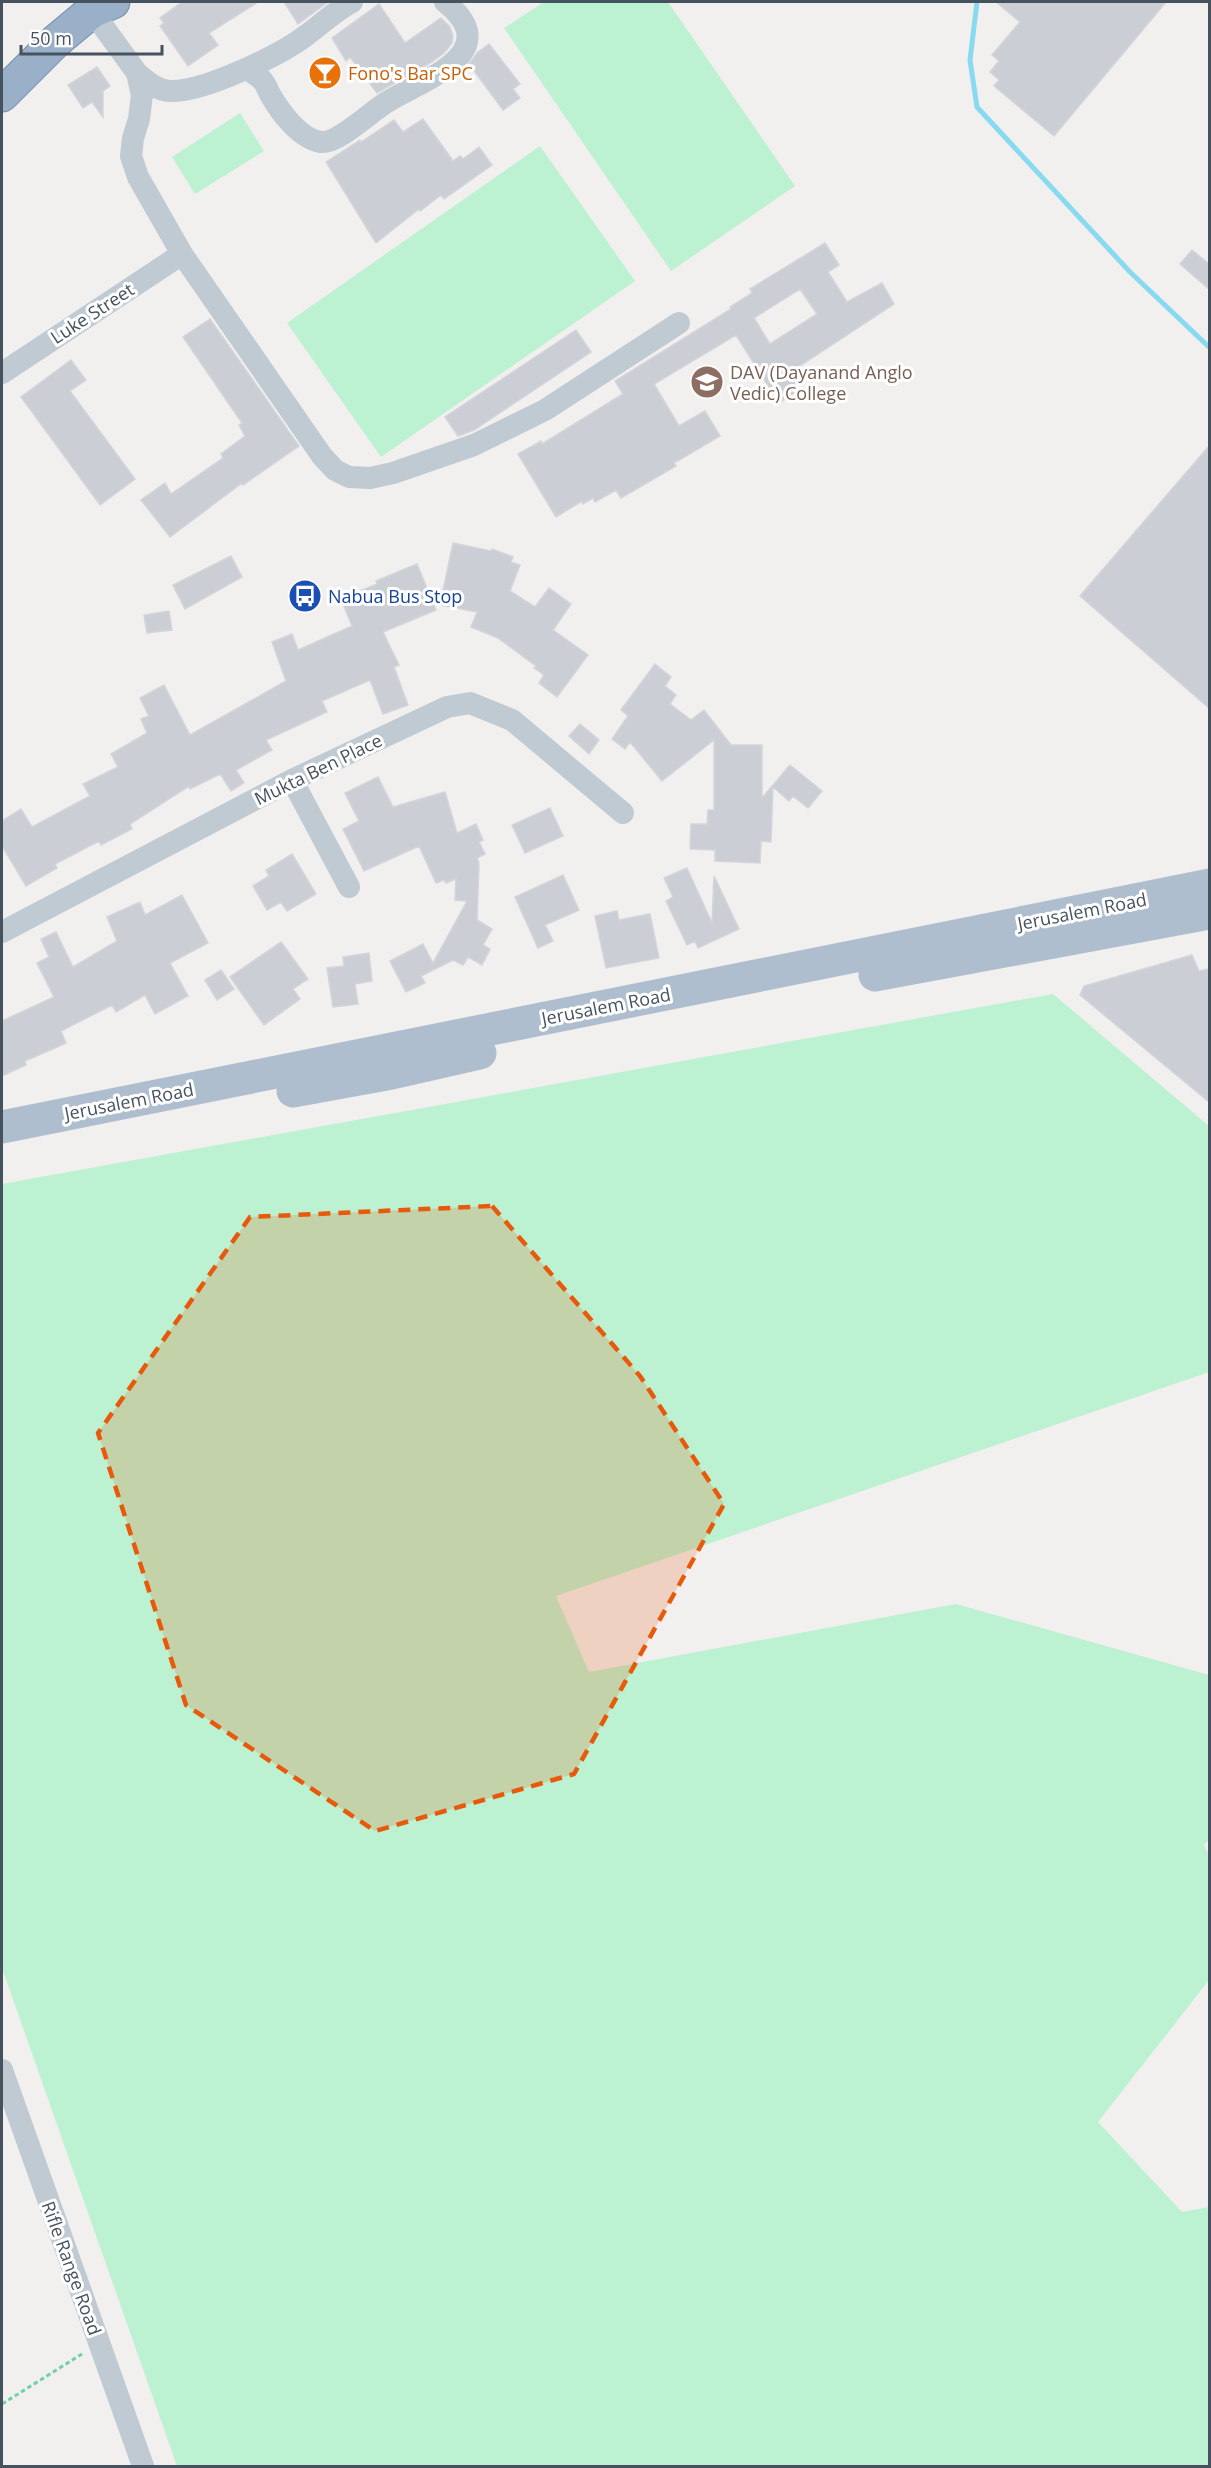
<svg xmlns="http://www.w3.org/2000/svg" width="1211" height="2468" font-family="'Open Sans',sans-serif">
<rect width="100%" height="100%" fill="#f2efef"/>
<!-- green -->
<path fill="#bcf1d1" d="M544,2h124l127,184 -124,85 -167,-243z
M240,113l24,38 -69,43 -23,-37z
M540,146l95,135 -254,176 -94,-134z
M1053,994l156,132v246l-653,224 33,76 367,-68 253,71 1,163 -6,7 6,12 -1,123 -111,142 84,90 27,-5v259h-1032l-175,-498v-784z"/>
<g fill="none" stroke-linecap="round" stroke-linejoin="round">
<!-- stream -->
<path stroke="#87daf0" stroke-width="5" d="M977,2l-7,58 7,47 153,165 80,76"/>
</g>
<!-- building -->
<path fill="#cbced4" stroke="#d3d5db" stroke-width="1.5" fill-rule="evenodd" d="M182,2h76l-49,31 9,12 -30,21 -28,-40 4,-3 -4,-5z
M284,2h44l-30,22z
M996,2h170l-112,134 -60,-50 5,-6 -9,-8 9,-11 -7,-6 28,-33z
M379,4l26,39 36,-25 9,9 3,9 -1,7 -8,10 -14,10 -53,30 -27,-36 -4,4 -14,-23z
M489,44l31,40 -7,5 7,9 -17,12 -34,-46 8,-11z
M97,67l13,19 -7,5v26l-11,-15 -9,6 -15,-23z
M423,119l30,42 7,-5 3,3 16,-12 13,18 -48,34 -3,-4 -21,16 -1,-2 -43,34 -50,-81 34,-22 1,2 33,-22 9,12z
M825,243l14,22 -11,7 19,30 35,-19 12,21 -105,69 10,17 -20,13 -43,-68 -82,49 25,42 26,-15 15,25 -46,27 2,3 -55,32 -5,-8 -21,12 -2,-4 -10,6 -1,-3 -26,16 -38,-63 23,-13 1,3 81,-50 -8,-13 116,-72 -1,-2 22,-14 -2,-4zM800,289l17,25 -47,30 -16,-26z
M1192,250l17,14v25l-29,-25z
M210,319l89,127 -56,39 -1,-2 -72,54 -29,-37 24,-17 6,11 52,-36 -2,-4 24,-18 -6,-11 3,-2 -59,-86z
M576,330l15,22 -117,78 -16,6 -13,-19z
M71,360l15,20 -16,11 65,88 -35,26 -79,-108z
M1209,446v262l-129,-112z
M453,543l38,8 1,-2 21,8 -2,5 9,3 -10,26 25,16 14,-19 22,16 -18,26 35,25 -31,42 -18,-14 5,-8 -10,-7 2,-2 -38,-28 -27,-11 6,-15 -37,-7z
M231,556l11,21 -57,32 -12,-24z
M417,564l19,46 -53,22 16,33 -5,2 14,38 -25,9 -13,-34 -48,21 5,11 -61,28 6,10 -36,20 8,13 -13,8 -10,-16h-3l-28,14 -1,-3 -59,38 2,5 -31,16 -2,-4 -44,23 2,4 -31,18 -24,-40v-25l19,-12 11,18 58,-31 -7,-12 35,-17 -7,-13 36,-21 -6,-14 8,-3 -9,-18 24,-13 26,50 96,-54 -14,-39 20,-8 6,16 54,-24 -11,-27 36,-15 -1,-3z
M169,611l3,19 -25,3 -3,-18z
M655,664l16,13 -6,9 11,9 -6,9 21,16 13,-10 27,35h31v53l28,-33 32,26 -14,17 -15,-12 -4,5 -16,-14 -2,55 -10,-1 -1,22 -45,-2v-11l-25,-1 1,-25h16l1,-14h6v-70l-52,41 -32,-39 -5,7 -13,-10 16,-23 -7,-6z
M580,724l19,16 -10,14 -20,-18z
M378,777l15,30 52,-15 12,41 19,-9 7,16 -4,2 6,12 -8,4 2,5 -2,57 15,9 -9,16 7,4 -8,16 -14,-8 -5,8 -10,-5 -32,16 4,7 -19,9 -16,-31 33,-17 10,19 34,-62 -12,-1 1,-21 -10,4 -2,-3 -8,3 -17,-37 -55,25 -21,-42 16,-8 -14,-28z
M550,808l13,28 -38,17 -13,-28z
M292,854l24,40 -29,17 -6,-9 -14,8 -14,-24 16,-10 -3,-6z
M687,868l25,55 2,-47 25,53 -41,19 -3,-7 -8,4 -21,-44 7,-4 -9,-19z
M563,875l16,35 -34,15 8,16 -15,7 -23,-51z
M182,895l26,48 -38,20 18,33 -33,18 -10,-19 -29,17 -4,-7 -51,26 5,12 -41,18 1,4 -24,11v-55l52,-24 -17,-34 12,-6 -8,-18 15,-7 17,35 44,-26 -10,-24 33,-15 5,13z
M617,911l2,9 31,-6 9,44 -53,10 -11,-52z
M281,942l27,37 -15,10 7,10 -36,26 -34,-48z
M369,953l3,28 -17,3 3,20 -25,3 -6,-39 17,-2 -1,-9z
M1192,955l7,16 10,-2v133l-129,-107 4,-9z
M221,970l13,19 -17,11 -12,-20z"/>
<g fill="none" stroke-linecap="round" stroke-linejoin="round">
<!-- trunk casing -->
<g stroke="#708cac" stroke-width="35">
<path id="trunk" d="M2,95l54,-54 36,-30 21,-9"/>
</g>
<!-- path -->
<path stroke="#72d1a3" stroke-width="3" stroke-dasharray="4.5 3" stroke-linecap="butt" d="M2,2404l80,-50"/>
<!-- minor -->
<path stroke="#bfcad2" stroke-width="22" d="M92,11l45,62 5,22 -3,24 -6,19 -2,18 7,21 44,77 140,202 13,14 14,7 21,1 23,-5 81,-28 71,-35 134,-87
M248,69c4,4 10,7 14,11 4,4 6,11 9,16 10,17 29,43 50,46 17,2 49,-30 66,-40 36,-22 121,-50 58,-100
M137,73c10,8 19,17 32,18 33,2 112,-36 139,-57 15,-11 27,-23 44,-32
M2,373l180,-119
M292,780l57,107
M2,932l290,-152 155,-73 23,-4 42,17 111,93
M2,2070l141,396"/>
<!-- primary -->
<path stroke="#aebecf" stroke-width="33" d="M875,975l335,-62
M293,1091l99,-18 88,-20
M2,1127l1208,-242"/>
<!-- trunk -->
<use href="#trunk" stroke="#9ab0c8" stroke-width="33"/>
</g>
<!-- marked area -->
<path fill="#e8590c" fill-opacity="0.2" stroke="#e8590c" stroke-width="4.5" stroke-dasharray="12 8" stroke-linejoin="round" d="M492,1206l148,170 84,128 -150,270 -199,57 -189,-126 -88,-272 152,-216z"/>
<!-- icons -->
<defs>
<g id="bar-disc" transform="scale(1.725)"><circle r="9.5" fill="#e8710a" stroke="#fff"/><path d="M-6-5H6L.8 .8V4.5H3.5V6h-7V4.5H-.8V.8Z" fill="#fff"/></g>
<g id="school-disc" transform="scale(1.725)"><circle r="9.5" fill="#8d6e63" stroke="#fff"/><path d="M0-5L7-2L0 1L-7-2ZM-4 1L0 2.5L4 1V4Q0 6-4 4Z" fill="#fff"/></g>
<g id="bus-disc" transform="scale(1.725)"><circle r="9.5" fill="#1a4fb4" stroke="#fff"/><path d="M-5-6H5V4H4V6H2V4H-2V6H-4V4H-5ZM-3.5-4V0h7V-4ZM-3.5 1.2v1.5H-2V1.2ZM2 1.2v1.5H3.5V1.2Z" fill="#fff"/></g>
</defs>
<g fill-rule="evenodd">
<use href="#bar-disc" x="325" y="73"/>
<use href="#school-disc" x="707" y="382"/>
<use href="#bus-disc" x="305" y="596"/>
</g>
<g text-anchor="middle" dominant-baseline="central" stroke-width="6" stroke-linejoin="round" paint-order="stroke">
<!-- food labels -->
<g font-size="18" fill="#c56008" stroke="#fff" text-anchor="start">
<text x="348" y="73">Fono's Bar SPC</text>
</g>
<!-- street labels -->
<g font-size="18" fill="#46525e" stroke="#fff">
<text transform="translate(92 313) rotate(-33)">Luke Street</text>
<text transform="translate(318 769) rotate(-26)">Mukta Ben Place</text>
<text transform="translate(1082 911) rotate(-11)">Jerusalem Road</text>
<text transform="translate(606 1006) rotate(-11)">Jerusalem Road</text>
<text transform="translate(129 1101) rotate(-11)">Jerusalem Road</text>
<text transform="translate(72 2268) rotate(70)">Rifle Range Road</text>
</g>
<!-- education labels -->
<g font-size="18" fill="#785e54" stroke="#fff" text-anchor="start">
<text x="730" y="372">DAV (Dayanand Anglo<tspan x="730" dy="21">Vedic) College</tspan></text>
</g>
<!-- transit labels -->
<g font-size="18" fill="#164399" stroke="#fff" text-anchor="start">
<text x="328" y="596">Nabua Bus Stop</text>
</g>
</g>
<!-- border -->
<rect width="1211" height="2468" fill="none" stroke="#46525e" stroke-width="6"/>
<!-- scale -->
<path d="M21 45v9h141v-9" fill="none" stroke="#46525e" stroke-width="3"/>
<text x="30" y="45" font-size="18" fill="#46525e" stroke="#ffffff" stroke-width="4.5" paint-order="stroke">50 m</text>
</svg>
